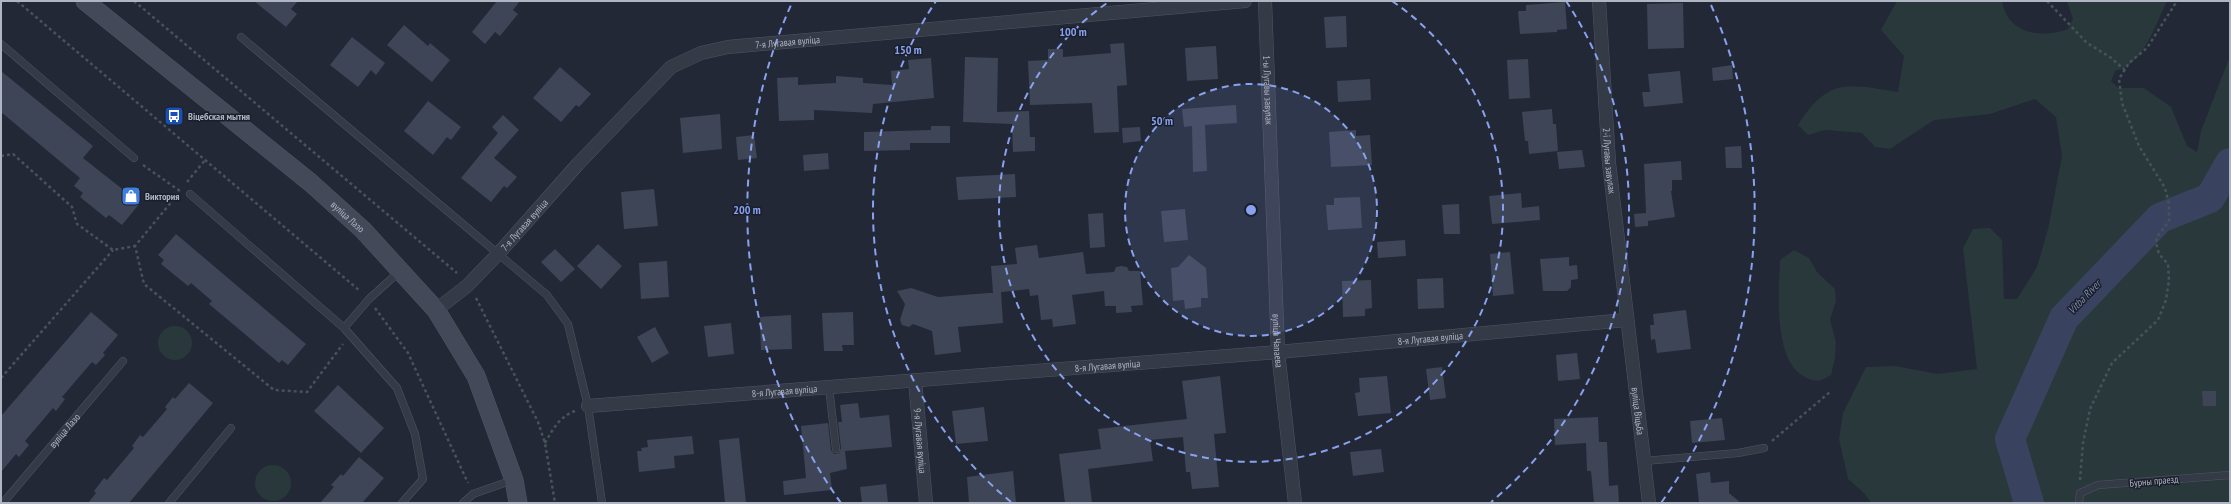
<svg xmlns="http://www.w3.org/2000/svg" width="2231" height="504" font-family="'PT Sans Narrow',sans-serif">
<rect width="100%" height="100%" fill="#222836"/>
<!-- green -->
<path fill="#28383b" d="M1897,1h105c6,33 38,38 66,28l5,-10 -6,-18h100c-12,24 -23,64 -52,70l-4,10 7,7h26l27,19 16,39 10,6 4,-21 29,-75v447h-359l-7,-10 -16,-14 -9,-40 4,-26 23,-46 29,-1 43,8 39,-5 -14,-121 10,-19 17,-1 12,12 2,59h13l20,-32 11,-38 14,-73 -6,-39 -21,-18 -45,15 -56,6 -44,29 -15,-2 -13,-14 -37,-3 -17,5 -10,-10c30,-48 50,-41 100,-33l6,-36 -23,-26z
M1794,250l15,8 8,14 18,17 1,12 -6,19 6,22 -1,16 -4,17c-11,7 -16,8 -28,1 -30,-18 -24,-84 -23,-116z
M158 343a17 17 0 1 1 34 0a17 17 0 1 1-34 0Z
M255 483a18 18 0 1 1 36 0a18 18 0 1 1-36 0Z"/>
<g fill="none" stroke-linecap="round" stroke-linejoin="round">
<!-- river -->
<path stroke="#39435f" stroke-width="30" d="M2029,503l-19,-64 54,-121 96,-100 50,-20 20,-35"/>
</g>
<!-- building -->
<path fill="#3e4556" d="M254,1h44l-7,8 6,5 -11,13z
M497,1h23l-7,9 5,4 -18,22 -5,-4 -10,12 -13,-12z
M1565,2l2,27 -10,1v2l-37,2 -2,-23h8v-6z
M1683,3l1,45 -36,1 -1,-45z
M1346,16l1,31 -21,1 -2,-31z
M404,25l24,21 2,-3 20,17 -18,22 -45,-37z
M352,37l33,26 -9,12 -5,-5 -13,17 -28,-22z
M1124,43l3,42 -10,1 2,46 -25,1 -2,-30 -62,2 -2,-44 20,-1v-11h15v8l48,-4 -1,-9z
M1216,46l2,33 -31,2 -2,-33z
M965,57l33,1 -1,54 32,-1 1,26h5v14l-22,1 -1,-28 -49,-2z
M931,58l3,40 -61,6 -1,9 -58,-3v10l-35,1 -2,-43 21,-1v8l38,-2v-7l27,2v5l29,2 -1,-14 18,-2 -1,-9z
M1528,59l2,39 -21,1 -2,-39z
M1732,65l1,14 -20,2 -1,-13z
M560,67l31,27 -12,13 -3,-2 -15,17 -28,-24z
M1,71l92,75 -10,12 57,45 -18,22 -13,-10 -3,3 -26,-21 3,-4 -9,-7 6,-8 -79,-66z
M1680,71l3,32 -39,4 -2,-15h8l-2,-18z
M1370,79l1,21 -33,2 -1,-21z
M428,101l33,26 -10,13 -4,-3 -14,18 -29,-24z
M1236,105l1,18 -32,2 2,46 -14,1 -1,-46 -8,1 -2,-18z
M1552,109l1,15h3l2,27 -29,3 -1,-13h-3l-3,-29z
M720,114l2,35 -39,4 -3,-35z
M503,115l16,15 -25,28 23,19 -10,11 -3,-2 -13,16 -30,-24 37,-45 -6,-6z
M931,126h19v17h-40v7l-46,1v-19l67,-2z
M1140,127l1,14 -18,2 -1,-15z
M1356,130v6l14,-1 2,30 -41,2 -2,-35z
M754,135l3,23 -19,2 -2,-23z
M1741,146l1,22h-16l-1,-21z
M1582,150l3,17 -26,2 -2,-17z
M828,153l1,16 -25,2 -1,-16z
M1681,161l1,19h-10v11h-1l4,26 -27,4v5l-13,1 -1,-13 12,-1 -2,-49z
M1015,174l1,23 -58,3 -2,-23z
M654,189l4,37 -34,3 -3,-37z
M1521,193l1,15 17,-2 1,14 -48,4 -3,-28z
M1360,197l2,31 -34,2 -2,-25h8v-7z
M1459,204l1,30h-16l-2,-29z
M1185,209l3,31 -24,2 -3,-31z
M1103,213l2,34 -15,1 -2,-34z
M176,234l130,110 -18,21 -6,-5 -3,3 -70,-59 3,-3 -21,-18 -3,3 -27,-22 3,-4 -6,-5z
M1405,240l1,16 -28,2 -1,-16z
M598,244l24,22 -21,23 -24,-23z
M1037,245l2,13 44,-6 3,22 28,-2 2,-5 5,-1 6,1 2,4h11l3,34 -12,1 1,6 -16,1v-7h-11l-1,-15 -32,4 4,29 -23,3 -1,-8 -11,1 -3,-25 -8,1 -1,-7 -36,4 -2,-27 26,-2 -2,-16z
M555,249l20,20 -14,13 -20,-20z
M1510,252l4,42 -21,2 -3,-42z
M1189,255l17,13 2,30h-7v9l-16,2 -1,-9 -11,1 -2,-33 7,-1z
M1569,257v9l8,-1 1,14 -7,1v7l-4,4h-24l-3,-32z
M667,261l2,36 -28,2 -2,-36z
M1443,278l1,30 -26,1 -1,-30z
M1371,280l1,28 -7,1v7l-22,1 -1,-36z
M911,288l27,9 63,-5 2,31 -45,4 3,25 -26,3 -3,-24 -19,-7 -4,3 -7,-2 -2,-5 5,-16 -8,-13z
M1686,310l5,39 -34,4 -2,-14 -4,1 -1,-15h4l-1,-11z
M91,312l27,23 -15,18 2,2 -9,10 -4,-3 -30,35 3,2 -9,12 -3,-3 -28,33 4,4 -10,12 -3,-3 -15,18v-56z
M853,312l1,33h-12l1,6h-19l-2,-38z
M791,315l1,34 -31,1 -1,-33z
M731,323l3,31 -26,3 -4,-31z
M655,327l14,26 -17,10 -15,-26z
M1577,353l3,26 -22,2 -2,-26z
M1442,367l4,31 -16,2 -4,-31z
M1220,376l6,57 -12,1 5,53 -27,2 -2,-17h-4l-3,-35 -33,3 3,21 -65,8 4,34h-27l-6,-49 42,-5 -3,-20 89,-10 -5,-38z
M1387,376l4,37 -33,3 -3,-23 5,-1 -1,-14z
M189,383l24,20 -84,100h-41l8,-10 -2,-2 10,-13 3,2 27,-32 -2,-2 8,-11 3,2 24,-28 -2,-2 8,-10 2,2z
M338,385l46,43 -23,25 -47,-42z
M2202,391h14v15h-13z
M858,403l2,15 29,-3 3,32 -47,4 2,18 -17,4 2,17 -48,5 -1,-14 23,-3 -5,-52 27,-3 3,27 3,4 5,-1 2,-5 -3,-26h4l-2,-17z
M984,407l4,34 -32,3 -4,-33z
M1598,417l1,25h8l2,44 9,-1 1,18h-25l-3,-32h-4l-1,-28 -31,2 -1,-26z
M1722,418l3,22 -33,3 -2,-22z
M692,436l2,18 -20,2 1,12 -36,4 -2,-21h5l-1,-3 7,-1 -1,-7z
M739,438l7,65h-21l-6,-63z
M1381,449l3,23 -31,4 -3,-24z
M359,457l25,21 -22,25h-42l14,-16 -3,-2 10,-11 2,2z
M1013,471l3,32h-47l-2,-26z
M1710,472l1,11 18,-2v12l12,10h-42l-3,-29z
M886,484l2,19h-26l-2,-16z"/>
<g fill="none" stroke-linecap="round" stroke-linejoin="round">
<!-- lane casing -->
<g stroke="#505562" stroke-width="8">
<g id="lane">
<path d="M241,37l306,258 21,29 20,82 14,97"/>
<path d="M1,44l133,114"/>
<path d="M190,194l154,134"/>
<path d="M400,271l-31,28 -25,29 53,60 18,46 8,45 -21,24"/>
<path d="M829,387l7,62"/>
<path d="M1644,461l94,-8 26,-5"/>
<path id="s1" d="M3,503l120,-142"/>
<path d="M169,503l62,-75"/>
<path d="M463,503l10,-9 40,-14"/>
<path d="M2079,503l1,-10 18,-8 132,-10"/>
</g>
</g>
<!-- street casing -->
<g stroke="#505562" stroke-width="14">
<g id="street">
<path id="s2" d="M1265,1l13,351 17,151"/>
<path id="s3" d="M1599,1l10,162 40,340"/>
<path id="s4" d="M436,310l31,-24 31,-32 80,-90 93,-97 30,-14 27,-6 517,-46"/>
<path id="s5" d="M915,380l11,123"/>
<path id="s6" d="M588,406l690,-54 348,-32"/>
</g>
</g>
<!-- secondary casing -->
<g stroke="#505562" stroke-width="19">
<g id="secondary">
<path id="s7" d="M85,1l226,182 52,47 73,80 40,66 38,104 4,23"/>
</g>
</g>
<!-- path -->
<path stroke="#465459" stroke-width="2.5" stroke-dasharray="3 3" stroke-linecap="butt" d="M17,1l343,290
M134,1l323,272
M2047,1l40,42 23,14 15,13
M1,156l12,-2 59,53 5,17 36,26 22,-4
M143,165l37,26
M187,182l19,-23
M178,194l-43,52 9,38 130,106 33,2 36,-48
M476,298l62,124 7,21 10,60
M375,308l33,45 60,130
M1,378l112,-128
M1772,441l58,-49
M545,443c8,-14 14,-26 30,-32
M2080,480l3,-37 7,-34 22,-46 46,-43 8,-20 3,-20 -1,-16 -9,-10 -3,-11 1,-6 12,-16v-17l-4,-16 -26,-42 -17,-43 -3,-24 10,-16 18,-15 30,-47"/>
<!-- lane -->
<use href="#lane" stroke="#353a47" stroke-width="7"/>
<!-- street -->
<use href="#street" stroke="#353a47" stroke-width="13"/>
<!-- secondary -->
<use href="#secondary" stroke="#44495a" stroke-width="18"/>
</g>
<!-- distance rings -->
<circle cx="1251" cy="210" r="126" fill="#89a2ef" fill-opacity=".12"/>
<g fill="none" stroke="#89a2ef" stroke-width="2" stroke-dasharray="7 5">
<circle cx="1251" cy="210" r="126"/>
<path d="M1392 1A252 252 0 1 1 1110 1"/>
<path d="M1011 502A378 378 0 0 1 936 1M1566 1A378 378 0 0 1 1491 502"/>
<path d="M841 503A504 504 0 0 1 791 5M1711 5A504 504 0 0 1 1661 503"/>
</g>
<!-- icons -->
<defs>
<g id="bus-square" transform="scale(1)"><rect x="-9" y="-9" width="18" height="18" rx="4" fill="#1a4fb4" stroke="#1b1f2c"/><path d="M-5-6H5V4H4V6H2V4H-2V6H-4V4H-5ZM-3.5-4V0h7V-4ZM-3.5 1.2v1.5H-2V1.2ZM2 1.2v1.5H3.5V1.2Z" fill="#fff"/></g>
<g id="shop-square" transform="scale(1)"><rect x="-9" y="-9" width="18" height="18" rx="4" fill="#3f7fe0" stroke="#1b1f2c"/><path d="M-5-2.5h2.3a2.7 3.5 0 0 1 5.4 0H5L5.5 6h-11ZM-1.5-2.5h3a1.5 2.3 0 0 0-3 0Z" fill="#fff"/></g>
</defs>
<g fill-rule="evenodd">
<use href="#bus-square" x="174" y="116"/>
<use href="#shop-square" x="131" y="196"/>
</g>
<g text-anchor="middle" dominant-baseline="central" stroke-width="3" stroke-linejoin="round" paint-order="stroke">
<!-- street labels -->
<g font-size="10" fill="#b0b5c3" stroke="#1b1f2c">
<text stroke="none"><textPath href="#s4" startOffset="459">7-я Лугавая вуліца</textPath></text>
<text stroke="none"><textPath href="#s2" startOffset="89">1-ы Лугавы завулак</textPath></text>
<text stroke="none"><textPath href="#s3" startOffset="160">2-і Лугавы завулак</textPath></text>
<text stroke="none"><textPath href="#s7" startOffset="340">вуліца Лазо</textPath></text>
<text stroke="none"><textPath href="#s4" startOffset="123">7-я Лугавая вуліца</textPath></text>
<text stroke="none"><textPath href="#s6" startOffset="845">8-я Лугавая вуліца</textPath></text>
<text stroke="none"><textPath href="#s2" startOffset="340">вуліца Чапаева</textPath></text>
<text stroke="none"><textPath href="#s6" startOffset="521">8-я Лугавая вуліца</textPath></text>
<text stroke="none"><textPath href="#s6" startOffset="197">8-я Лугавая вуліца</textPath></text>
<text stroke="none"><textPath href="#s3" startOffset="412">вуліца Віцьба</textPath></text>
<text stroke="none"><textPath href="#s1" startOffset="95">вуліца Лазо</textPath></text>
<text stroke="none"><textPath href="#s5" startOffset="61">9-я Лугавая вуліца</textPath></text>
<text transform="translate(2154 481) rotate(-5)">Бурны праезд</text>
</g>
<!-- poi labels -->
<g font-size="10" font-weight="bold" fill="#b0b5c3" stroke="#1b1f2c" text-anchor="start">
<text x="188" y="116">Віцебская мытня</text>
<text x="145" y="196">Виктория</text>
</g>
<!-- water labels -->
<g font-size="11" font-style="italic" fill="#7a87aa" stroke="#1b1f2c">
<text transform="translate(2084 297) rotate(-46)">Vitba River</text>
</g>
</g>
<circle cx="1251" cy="210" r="6" fill="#89a2ef" stroke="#1b1f2c" stroke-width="2"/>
<g font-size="12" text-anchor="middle" font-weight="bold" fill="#89a2ef" stroke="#1b1f2c" stroke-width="3" stroke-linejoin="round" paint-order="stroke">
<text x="1073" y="36">100 m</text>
<text x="908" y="54">150 m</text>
<text x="1162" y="125">50 m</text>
<text x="747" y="214">200 m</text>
</g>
<!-- border -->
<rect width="2231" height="504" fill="none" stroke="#b0b5c3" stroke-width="4"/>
</svg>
